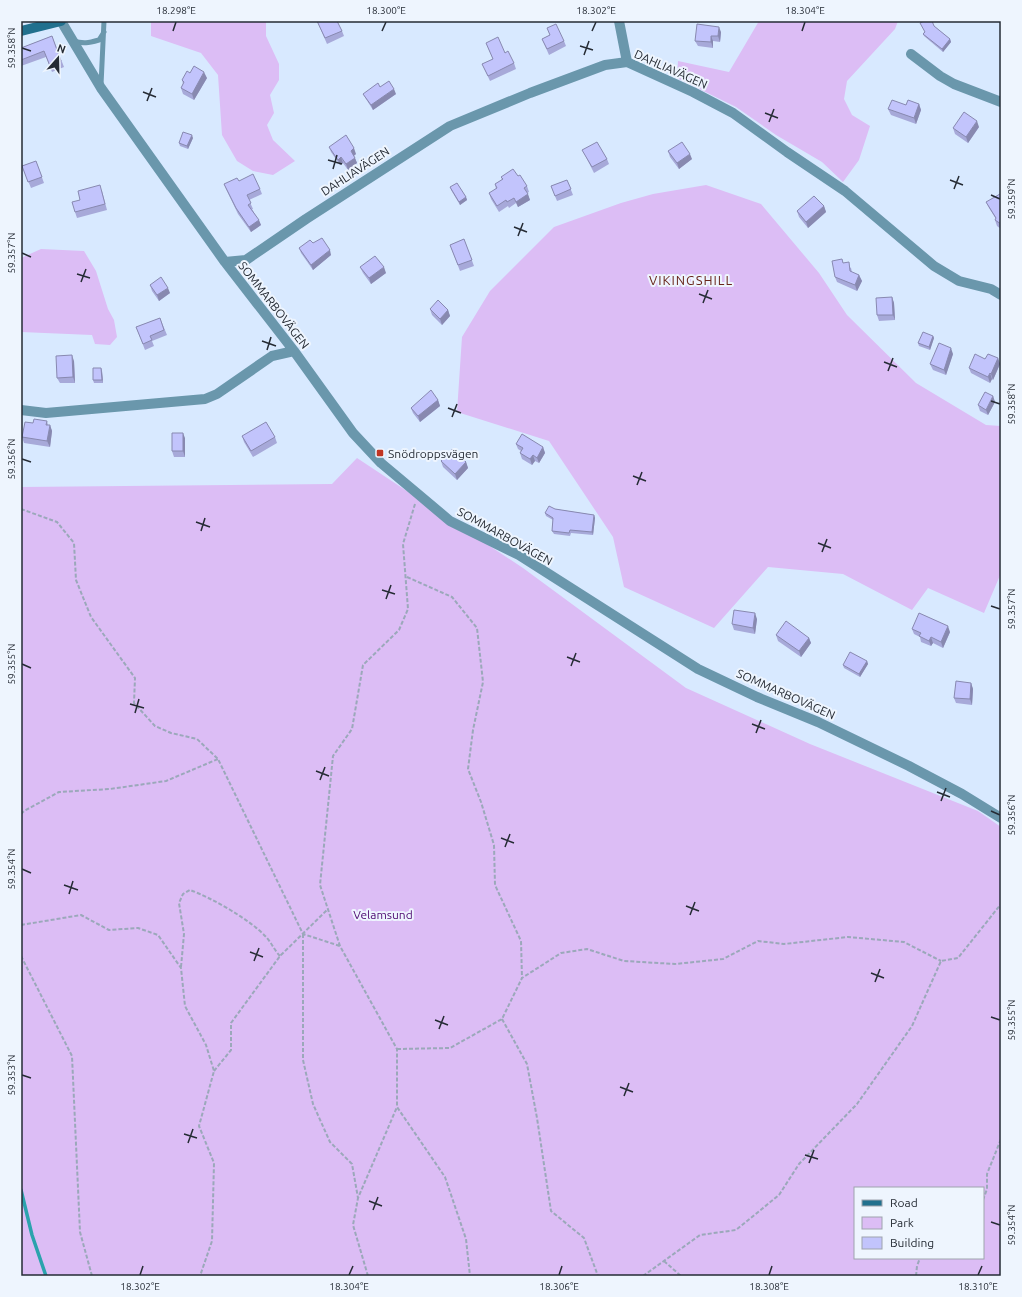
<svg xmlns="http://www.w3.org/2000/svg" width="1022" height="1297" font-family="Ubuntu,sans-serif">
<rect width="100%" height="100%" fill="#d8e9ff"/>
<!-- green -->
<path fill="#dcbdf5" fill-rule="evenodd" d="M151,21h115v15l13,28v16l-9,15 4,18 -7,12 6,15 22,21 -22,14 -20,-4 -16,-10 -15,-26 -4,-60 -17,-22 -50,-17z
M759,21h139l-3,8 -48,52 -3,18 8,16 18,11 -11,34 -16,22 -21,-20 -46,-27 -40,-28 -59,-29 1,-17 51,11z
M706,185l55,19 58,69 28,42 69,68 70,42 15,1v147l-17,40 -56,-25 -16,22 -69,-36 -75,-7 -54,61 -90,-41 -11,-50 -64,-96 -92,-29 5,-75 28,-46 64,-64 67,-24 32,-9z
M41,249l43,2 12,20 12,38 6,11 3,17 -7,8 -15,-1 -3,-9 -71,-3v-74z
M357,458l166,110 163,120 124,56 168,67 23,16v449h-980v-789l311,-3zM855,1188h128v70h-128z"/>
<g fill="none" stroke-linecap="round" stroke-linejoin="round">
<!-- stream -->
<path stroke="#2ba3ad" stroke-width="3.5" d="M21,1190l11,45 14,41"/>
<!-- path -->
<path stroke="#9ba8ba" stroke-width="2" stroke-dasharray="4 2" stroke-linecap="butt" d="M415,504l-12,40 5,65 -9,21 -36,35 -11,64 -19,27 -13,129 20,61 57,103v58l48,70 21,62 4,37
M21,509l36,13 17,21 2,37 15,37 44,61 -1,25 21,23 16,7 26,6 21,20 85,175 37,12
M407,577l45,20 25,31 6,54 -10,48 -5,39 13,33 13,43 1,40 26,56 1,37
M21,814l3,-3 35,-19 51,-3 56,-8 52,-22
M21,925l60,-10 28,15 29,-2 20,7 23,33 4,38 21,39 8,26 -15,55 15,37 -2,78 -12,35
M303,934v126l10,44 17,38 22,22 6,34
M21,956l51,100 8,176 12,44
M181,967l3,-33 -5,-31 4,-9 7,-4c22,8 61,30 77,48 5,6 8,13 13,18
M502,1019l25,45 10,54 14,93 33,27 14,38
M397,1049l53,-1 52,-29 20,-41 39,-25 26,-4 37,12 51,3 48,-5 35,-18 26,3 64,-7 56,5 37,19
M214,1071l17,-21v-27l49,-67 48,-47
M983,1200l4,-11v-15l14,-35
M664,1261l17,15
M368,1276l-15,-51 5,-27 39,-91
M643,1276l57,-41 36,-5 43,-35 20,-31 58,-60 55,-78 29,-65 17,-3 43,-54
M916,1276l1,-10 3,-8"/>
<!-- lane -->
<path stroke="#6a97ac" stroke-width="5" d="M73,41c11,3 15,2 26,-1l5,-8
M101,85l3,-64"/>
<!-- street -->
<path stroke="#6a97ac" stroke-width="10" d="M61,21l40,67 124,174 69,89 59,82 28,30 37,31 32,27 69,34 179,114 59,28 61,25 91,44 53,28 39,24
M619,21l8,41
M911,54l29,22 14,8 47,18
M225,262l21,-2 60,-41 144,-93 80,-33 75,-28 22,-3 66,30 40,21 54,39 58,39 89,75 25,15 32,8 10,6
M21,410l25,3 159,-14 12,-5 55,-38 22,-5"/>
<!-- secondary -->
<path stroke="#21708e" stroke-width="10" d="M21,31l40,-10"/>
</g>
<!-- wall -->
<path fill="#a7a9d9" d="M317,21l25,10 2,5 -17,8z
M934,26l16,13 1,3 -8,10 -19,-16 -1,-2 1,-2z
M547,28l17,13 2,5 -17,9 -7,-16 8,-4z
M721,32l-1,10 -7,-1v7l-15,-2 -3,-5z
M52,36l12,31 -12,5 -6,-15 -25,9v-18z
M486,43l19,10 9,10 2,6 -26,12 -8,-17 11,-5z
M190,73l17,5 -13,22 -11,-6 -2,-6 2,-4 -1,-4z
M363,94h33l-23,16 -7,-11z
M919,104l2,6 -5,14 -25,-9 -3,-6 18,-4z
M979,127l-11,16 -13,-9 -2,-6z
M193,138l-5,11 -8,-3 -1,-3z
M329,147l27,7 -2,2 3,7 -9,7 -5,-7 -3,2 -9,-13z
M582,150l25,9 2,5 -15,9 -9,-18z
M668,151l24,8 -13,10 -9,-12z
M36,161l8,22 -13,5 -9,-22z
M518,176l9,10 2,6 -2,1 3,7 -12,7 -2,-4 -7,5 -1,-2 -9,6 -8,-13 -2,-6 7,-4 -1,-5 7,-4 -1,-3z
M567,180l6,15 -16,6 -6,-15z
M239,181l21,8 2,5 -13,6 4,9h-1l9,16 -10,7 -13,-18 -12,-25 -2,-5z
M450,187l16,10 1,3 -7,5 -9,-15z
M102,191l5,19 -30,8 -2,-6 5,-12z
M1001,196v33l-4,-3 -2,-6 1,-1 -7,-11 -3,-6z
M824,206l2,6 -18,16 -9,-11 -2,-6z
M464,239l10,27 -14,5 -10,-26z
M313,243l18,12 -18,15 -12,-17 -2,-5z
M842,259l1,4 8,5 1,4 7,3 3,6 -5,10 -20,-9 -2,-5z
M360,267l26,6 -15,11 -8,-11z
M150,285l20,8 -11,8 -7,-10z
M892,297l2,6 1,17 -16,1 -2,-6z
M430,309l18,1 2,6 -8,9 -10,-10z
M160,318l7,17 -15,6 2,5 -9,4 -9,-23z
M933,336l1,2 -4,12 -11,-4 -1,-3z
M953,354l-7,21 -13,-5 -3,-6z
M998,358l2,6 -7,16 -1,-1 -2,4 -19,-10 -2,-5 16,-9z
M74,361l1,22h-15l-3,-5z
M101,368l1,3 1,12h-9l-1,-3z
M993,396l2,6 -7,13 -8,-4 -2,-6z
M438,400l2,6 -20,16 -7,-9 -2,-5z
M47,421l1,4h2l2,6 -2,16 -26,-4 -2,-6 11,-14z
M242,436l33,1 2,6 -24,14 -9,-15z
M185,438v19h-11l-2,-6z
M516,444l27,3 2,6 -6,10 -4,-2 -3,4 -10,-6 -2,-6 1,-2 -3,-2z
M441,461l25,1 2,6 -11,12 -14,-13z
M555,509l39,6 1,3 -2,17 -22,-2 -1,3 -16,-2 -2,-3 1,-11 -7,-4 -1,-3z
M757,619l-2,15 -21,-4 -2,-6z
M912,629l38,3 -7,16 -10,-5 -2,3 -10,-4 -1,-5 -6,-3z
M776,635l33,3 2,5 -10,14 -23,-16z
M867,661l1,3 -8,13 -16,-9 -1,-3z
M971,683l2,6 -1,16 -16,-2 -2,-5z"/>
<!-- shaded-wall -->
<path fill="#8889b0" d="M719,27l2,5 -1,10 -2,-6z
M711,36l2,5v7l-2,-6z
M950,39l1,3 -8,10 -1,-3z
M204,72l3,6 -13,22 -2,-6z
M394,89l2,5 -23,16 -2,-5z
M919,104l2,6 -5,14 -2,-6z
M977,121l2,6 -11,16 -2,-6z
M192,135l1,3 -5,11 -1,-3z
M354,148l2,6 -3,2 -2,-5z
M690,154l2,5 -13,10 -2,-6z
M341,157l2,6 -3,2 -2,-5z
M355,158l2,5 -9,7 -2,-6z
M528,194l2,6 -12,7 -2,-5z
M466,197l1,3 -7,5 -1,-3z
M824,206l2,6 -18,16 -2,-6z
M259,220l2,5 -10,7 -2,-5z
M330,250l1,5 -18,15 -2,-5z
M384,267l2,6 -15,11 -2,-6z
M859,275l3,6 -5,10 -2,-6z
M168,288l2,5 -11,8 -2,-6z
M892,297l2,6 1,17 -2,-5z
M448,310l2,6 -8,9 -2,-6z
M933,336l1,2 -4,12 -1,-3z
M951,348l2,6 -7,21 -2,-5z
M72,355l2,6 1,22 -2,-6z
M998,358l2,6 -7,16 -2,-6z
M101,368l1,3 1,12 -1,-3z
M990,373l2,6 -2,4 -2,-6z
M993,396l2,6 -7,13 -2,-5z
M438,400l2,6 -20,16 -2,-6z
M50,425l2,6 -2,16 -3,-6z
M183,433l2,5v19l-2,-6z
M543,447l2,6 -6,10 -2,-5z
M533,455l2,6 -3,4 -2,-6z
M466,462l2,6 -11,12 -2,-6z
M594,515l1,3 -2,17 -1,-3z
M755,613l2,6 -2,15 -2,-6z
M948,626l2,6 -7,16 -2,-6z
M931,637l2,6 -2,3 -2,-5z
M809,638l2,5 -10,14 -2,-6z
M867,661l1,3 -8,13 -1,-3z
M971,683l2,6 -1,16 -2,-6z"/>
<!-- building -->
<path fill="#c2c4fc" stroke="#8889b0" d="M317,21h20l5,10 -17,7z
M924,21h8l2,5 16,13 -8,10 -19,-15 2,-2 -5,-9z
M556,24l8,17 -17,8 -5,-10 8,-4 -3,-7z
M697,24l22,3 -1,9h-7v6l-16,-1z
M52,36l9,25 -11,5 -6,-15 -23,9v-12z
M498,37l7,16 3,-2 6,12 -26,13 -6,-12 11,-5 -7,-16z
M194,66l10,6 -12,22 -11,-6 3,-6 -2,-2 5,-9 3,2z
M389,81l5,8 -23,16 -8,-11 15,-11 2,4z
M892,100l14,5 2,-5 11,4 -5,14 -26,-9z
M964,112l13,9 -11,16 -13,-9z
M183,132l9,3 -5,11 -8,-3z
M346,135l8,13 -3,3 4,7 -9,6 -5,-7 -3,3 -9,-13z
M597,142l10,17 -15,8 -10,-17z
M682,142l8,12 -13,9 -9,-12z
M36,161l6,16 -14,5 -6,-16z
M513,169l5,7 2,-1 7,11 -3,2 4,6 -12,8 -2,-4 -7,4 -1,-2 -9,6 -8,-13 8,-5 -2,-4 8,-5 -2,-2z
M253,174l7,15 -13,6 4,8 -3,2 11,15 -10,7 -13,-19 -12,-24 13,-6 2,3z
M567,180l4,9 -16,7 -4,-10z
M457,183l9,14 -7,5 -9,-15z
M100,185l5,19 -30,8 -3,-10 8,-2 -2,-9z
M1000,194l1,2v28l-6,-4 1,-2 -10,-16z
M814,196l10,10 -18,16 -9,-11z
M322,238l8,12 -19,15 -12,-17 11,-8 3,3z
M464,239l8,21 -14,5 -8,-20z
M375,256l9,11 -15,11 -9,-11z
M842,259l1,4 6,-1 1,9 9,4 -4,10 -20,-8 -3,-16z
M161,277l7,11 -11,7 -7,-10z
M892,297l1,18h-16l-1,-17z
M438,300l10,10 -8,9 -10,-10z
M160,318l4,12 -14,6 2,4 -9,4 -7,-17z
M923,332l10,4 -4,11 -11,-4z
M939,343l12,5 -7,22 -14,-6z
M975,354l10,5 3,-5 10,4 -7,16 -1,-1 -2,4 -19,-9z
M72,355l1,22 -16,1 -1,-22z
M93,368h8l1,12h-9z
M431,390l7,10 -20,16 -7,-8z
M985,392l8,4 -7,14 -8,-5z
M34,419l13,2 -1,4h4l-3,16 -25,-4 3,-15 8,1z
M266,422l9,15 -24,14 -9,-15z
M172,433h11v18h-11z
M522,434l21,13 -6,11 -4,-3 -3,4 -10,-6 3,-5 -7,-4z
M452,449l14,13 -11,12 -14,-13z
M549,506l6,3 39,6 -2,17 -22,-2 -1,3 -17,-2 1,-13 -8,-5z
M734,610l21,3 -2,15 -21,-4z
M919,613l29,13 -7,16 -10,-5 -2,4 -10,-5 2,-3 -9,-4z
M786,621l23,17 -10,13 -23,-16z
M850,652l17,9 -8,13 -16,-9z
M956,681l15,2 -1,16 -16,-1z"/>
<!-- ticks -->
<path fill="none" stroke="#252b34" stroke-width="1.5" d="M173,31l3,-9M382,31l4,-9M592,31l4,-9M802,31l3,-9M580,46l13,4M22,48l9,3M584,55l5,-14M143,92l13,5M147,101l5,-13M765,113l13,5M769,122l5,-13M328,160l14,4M333,169l4,-14M950,180l13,5M954,189l5,-13M991,195l9,4M514,227l13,5M518,236l5,-13M22,253l9,4M77,274l13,4M81,282l5,-13M699,294l13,5M703,303l5,-13M262,341l14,5M267,350l4,-13M884,362l13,5M888,371l5,-13M991,401l9,3M448,408l13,5M452,417l5,-13M22,459l9,3M633,476l13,5M637,485l5,-13M196,522l14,5M201,531l4,-13M818,543l13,5M822,552l5,-13M382,590l13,4M386,599l5,-14M991,606l9,3M567,657l13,5M22,664l9,4M571,666l5,-13M130,704l14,4M135,713l4,-14M752,724l13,5M756,733l5,-13M316,771l13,5M320,780l5,-13M937,792l13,5M941,801l5,-13M991,811l9,4M501,838l13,5M505,847l5,-13M22,869l9,4M64,885l14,5M69,894l4,-13M686,906l13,5M690,915l5,-13M250,952l13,5M254,961l5,-13M871,973l13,5M875,982l5,-13M991,1017l9,3M435,1020l13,5M439,1029l5,-13M22,1075l9,3M620,1087l13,5M624,1096l5,-13M184,1134l13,4M188,1143l5,-14M805,1155l13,4M809,1163l5,-13M369,1201l13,5M373,1210l5,-13M991,1222l9,3M140,1275l3,-9M349,1275l4,-9M559,1275l3,-9M769,1275l3,-9M978,1275l4,-9"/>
<!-- markers -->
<rect fill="#c13523" stroke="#eef5fe" stroke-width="1.5" x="376" y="449" width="8" height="8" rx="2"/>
<g text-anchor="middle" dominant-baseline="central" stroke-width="4" stroke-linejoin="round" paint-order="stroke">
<!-- street labels -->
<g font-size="12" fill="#252b34" stroke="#eef5fe">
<text transform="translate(671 69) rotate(24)">DAHLIAVÄGEN</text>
<text transform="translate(355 171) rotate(-33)">DAHLIAVÄGEN</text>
<text transform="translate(274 305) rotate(52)">SOMMARBOVÄGEN</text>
<text transform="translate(505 536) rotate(29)">SOMMARBOVÄGEN</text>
<text transform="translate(786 694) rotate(24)">SOMMARBOVÄGEN</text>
</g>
<!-- poi labels -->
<g font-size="12" fill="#252b34" stroke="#eef5fe" text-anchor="start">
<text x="388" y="453">Snödroppsvägen</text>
</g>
<!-- park labels -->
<g font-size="12" fill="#4d0870" stroke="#eef5fe">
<text x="383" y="914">Velamsund</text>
</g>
<!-- neighbourhood labels -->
<g font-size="13" letter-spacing="1" fill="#69251b" stroke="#eef5fe">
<text x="691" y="280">VIKINGSHILL</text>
</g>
</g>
<!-- border -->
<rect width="1022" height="1297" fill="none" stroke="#eef5fe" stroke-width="44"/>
<!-- legend -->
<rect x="854" y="1187" width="130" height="72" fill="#eef5fe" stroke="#9ea4ad"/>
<rect x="862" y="1200" width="20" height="6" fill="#21708e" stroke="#9ea4ad"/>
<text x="890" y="1207" font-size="12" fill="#252b34">Road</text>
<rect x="862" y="1217" width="20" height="12" fill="#dcbdf5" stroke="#9ea4ad"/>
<text x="890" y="1227" font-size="12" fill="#252b34">Park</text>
<rect x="862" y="1237" width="20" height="12" fill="#c2c4fc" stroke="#9ea4ad"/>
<text x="890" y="1247" font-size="12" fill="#252b34">Building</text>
<!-- north arrow -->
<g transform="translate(58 58) rotate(20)" stroke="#eef5fe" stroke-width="3" paint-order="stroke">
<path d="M0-3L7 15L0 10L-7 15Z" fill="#252b34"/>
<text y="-6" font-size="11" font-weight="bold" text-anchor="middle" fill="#252b34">N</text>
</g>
<rect x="22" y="22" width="978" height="1253" fill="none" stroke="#252b34" stroke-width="1.5"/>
<g font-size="10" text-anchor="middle" fill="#252b34">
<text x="176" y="14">18.298°E</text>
<text x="386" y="14">18.300°E</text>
<text x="596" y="14">18.302°E</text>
<text x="805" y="14">18.304°E</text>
<text transform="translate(11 48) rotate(-90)" y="4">59.358°N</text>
<text transform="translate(1011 199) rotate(-90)" y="4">59.359°N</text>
<text transform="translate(11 253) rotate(-90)" y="4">59.357°N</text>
<text transform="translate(1011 404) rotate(-90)" y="4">59.358°N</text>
<text transform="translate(11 459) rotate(-90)" y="4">59.356°N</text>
<text transform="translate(1011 609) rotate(-90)" y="4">59.357°N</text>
<text transform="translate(11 664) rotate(-90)" y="4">59.355°N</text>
<text transform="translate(1011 815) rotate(-90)" y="4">59.356°N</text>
<text transform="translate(11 869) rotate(-90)" y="4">59.354°N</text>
<text transform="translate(1011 1020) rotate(-90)" y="4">59.355°N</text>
<text transform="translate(11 1075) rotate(-90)" y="4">59.353°N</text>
<text transform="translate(1011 1225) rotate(-90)" y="4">59.354°N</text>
<text x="140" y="1290">18.302°E</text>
<text x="349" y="1290">18.304°E</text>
<text x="559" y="1290">18.306°E</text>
<text x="769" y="1290">18.308°E</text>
<text x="978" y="1290">18.310°E</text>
</g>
</svg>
